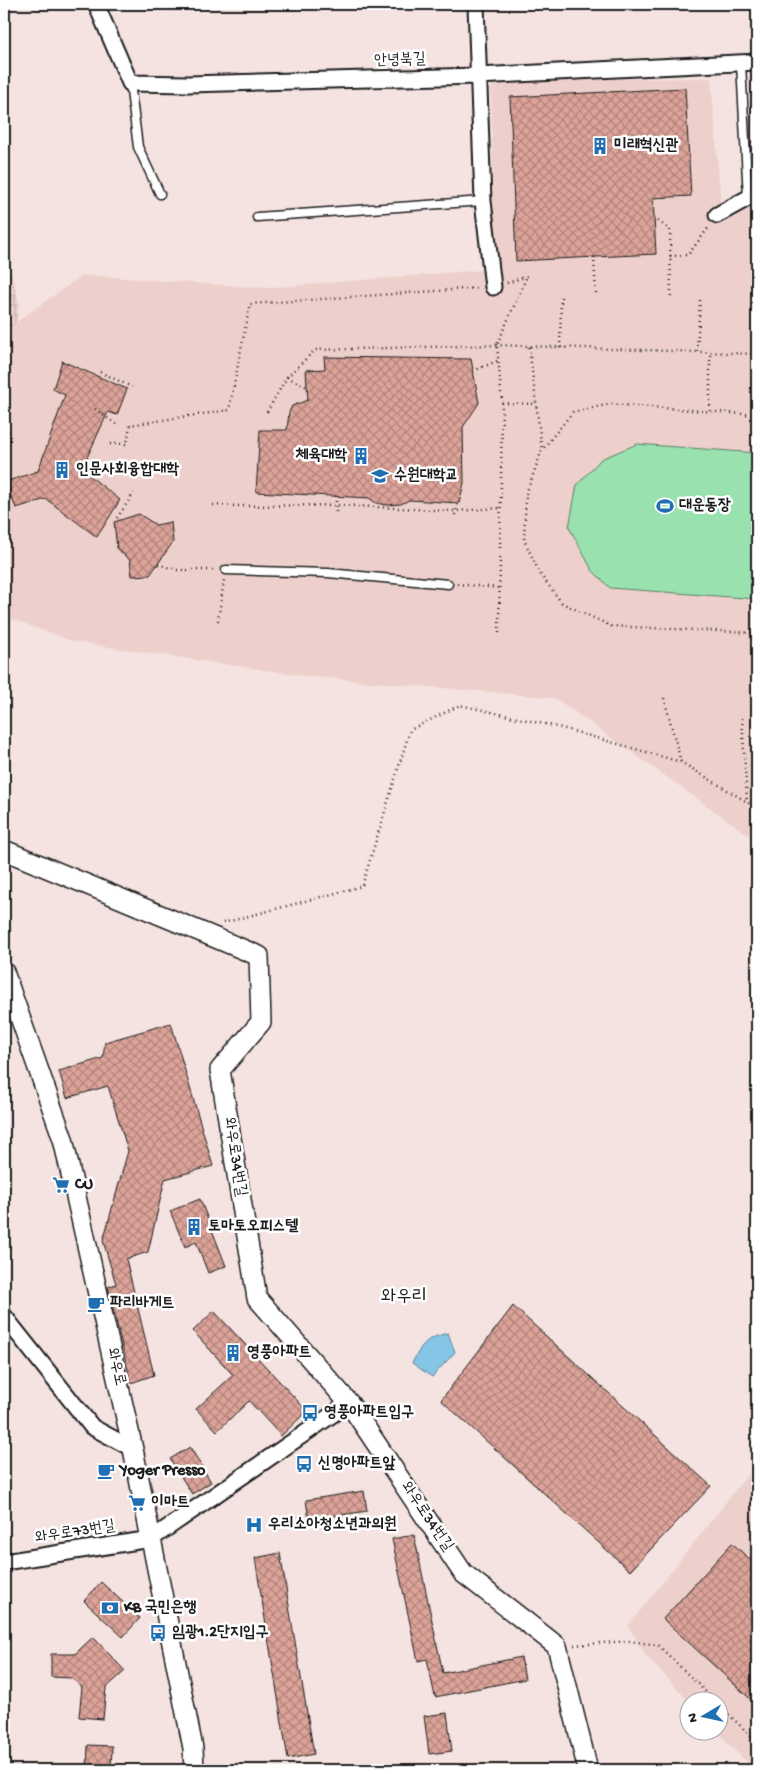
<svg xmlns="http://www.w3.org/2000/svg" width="761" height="1774" font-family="'Gochi Hand','Poor Story',sans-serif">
<defs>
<pattern id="industrial-grid" width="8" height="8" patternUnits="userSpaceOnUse" patternTransform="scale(1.25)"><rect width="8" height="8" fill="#edd0cb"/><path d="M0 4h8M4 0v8" fill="none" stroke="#cbb2ae"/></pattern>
<pattern id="building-cross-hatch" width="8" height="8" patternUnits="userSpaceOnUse" patternTransform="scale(1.25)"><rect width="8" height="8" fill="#dca399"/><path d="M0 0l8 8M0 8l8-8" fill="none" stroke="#b2847c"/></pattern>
</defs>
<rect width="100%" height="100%" fill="#f4e3e0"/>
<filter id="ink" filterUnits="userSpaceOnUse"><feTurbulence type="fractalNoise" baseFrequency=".02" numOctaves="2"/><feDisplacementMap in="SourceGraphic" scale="10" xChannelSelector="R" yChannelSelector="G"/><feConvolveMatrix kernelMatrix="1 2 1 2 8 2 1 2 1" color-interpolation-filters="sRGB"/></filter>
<g filter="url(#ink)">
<!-- built -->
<path fill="#edd0cb" d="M711,78l10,128 28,2 8,-2v635l-202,-143 -250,-22 -231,-34 -70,-26v-280l12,-14 67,-47 184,13 227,-19 -3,-189z
M757,1460v310h-3l-37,-38 1,-30 -29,-1 -43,-45 -18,-30 121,-153z"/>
<!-- industrial -->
<path fill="url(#industrial-grid)" d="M4,246l15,57 -3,19 -12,14z"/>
<!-- pitch -->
<path fill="#99e1af" stroke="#5a7e66" d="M637,444l120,9v146l-147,-11 -18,-18 -23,-43 8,-42 24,-26z"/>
<!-- water -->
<path fill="#85c6e6" stroke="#5b8295" d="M448,1333l7,19 -23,25 -20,-14c12,-21 12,-24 36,-30z"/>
<!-- building -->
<path fill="url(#building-cross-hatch)" stroke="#1c1c1c" d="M685,88l6,108 -38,2 3,56 -140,7 -6,-164z
M324,357l147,2 8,44 -16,24 1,56 -5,20 -50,-3 -8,4 -14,1 -11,-2 -7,-5 -113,-6 4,-62h27l2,-18 3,-6 16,-6 -2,-30 19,-1z
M62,361l65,28 -10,26 -9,-3 -24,52 3,4 -1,5 34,27 -23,37 -51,-38 -30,9 -11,-26 33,-11 27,-76 -12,-6z
M139,514l17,11 15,-3 2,20 -23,33 -18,1 -2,-16 -13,-11 -3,-27z
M171,1023l42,143 -48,13 -17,73 -22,7 28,116 -23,8 -23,-96 8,-3 -13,-43 25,-90 -20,-65 -41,12 -8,-27 44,-13 2,-16z
M200,1199l26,67 -18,7 -12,-31 -11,5 -15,-36z
M513,1306l198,180 -81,85 -189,-171z
M214,1311l93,100 -26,25 -32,-35 -32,30 -21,-22 37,-34 -40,-44z
M190,1447l21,35 -19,12 -22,-35z
M364,1491l3,20 -58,9 -3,-20z
M414,1535l29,138 78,-16 4,22 -90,18 -8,-38 -9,2 -26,-122z
M732,1543l25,23v139l-94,-86z
M280,1553l34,201 -26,5 -33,-201z
M101,1582l39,36 -17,19 -39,-36z
M93,1637l32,34 -19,17 -3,31 -24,-2 3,-30 -11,-9 -20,-1v-23h24z
M447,1713l5,38 -23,3 -5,-38z
M88,1745l24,1 -1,24h-24z"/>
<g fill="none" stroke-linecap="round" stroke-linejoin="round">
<!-- service casing -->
<g stroke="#1c1c1c" stroke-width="11">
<path id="service" d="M741,63l7,135
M130,83l8,64 22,47
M257,217l226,-16
M226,570l102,3 120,11"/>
</g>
<!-- minor casing -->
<g stroke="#1c1c1c" stroke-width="19">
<path id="minor" d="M96,4l34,79 58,1 290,-8 279,-14
M476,4l7,197 10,86
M717,215l31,-17 9,-2
M4,1316l88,111 41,22
M4,1562l147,-23 198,-136"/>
</g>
<!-- tertiary casing -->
<g stroke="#1c1c1c" stroke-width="22">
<path id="tertiary" d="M4,850l255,106 2,66 -41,48 37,228 92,105 114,170 94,73 31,124
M4,972l59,167 70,310 60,299 1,22"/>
</g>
<!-- path -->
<path stroke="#1c1c1c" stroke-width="2.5" stroke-dasharray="1 4" stroke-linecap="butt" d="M654,218l16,12 1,67
M670,256l18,-1 21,-28
M594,257l2,38
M507,283l20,-7
M529,347l13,103
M560,348l1,-53
M697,351l3,-52
M473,371l24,-10
M100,372l32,15
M287,377l20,10
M502,403l35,1
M95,409l22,16
M710,411v-58
M267,412l20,-35 28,-27 182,-5 260,9
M757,415l-146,-11 -38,8 -31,38 -16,44 -2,46 16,34 22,29 49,23 146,7
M110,444h17l3,-19 99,-15 21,-106 229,-16
M87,468h13
M213,505l27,1 96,-1 119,6 45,-3
M336,512v-16
M455,515l2,-12
M117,518l17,-25
M158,564l18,6h39
M457,584l42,4
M218,621l6,-41
M499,633l3,-230 -5,-58 30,-69
M664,698l17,64 76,46
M742,718l5,83
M223,923l139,-37 48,-156 50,-25 102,23 119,34
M574,1645l55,-4 29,4 58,57
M718,1704l39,38"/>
<!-- service -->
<use href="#service" stroke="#fff" stroke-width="8"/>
<!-- minor -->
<use href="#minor" stroke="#fff" stroke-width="15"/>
<!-- tertiary -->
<use href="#tertiary" stroke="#fff" stroke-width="19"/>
</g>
</g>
<!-- icons -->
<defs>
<g id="building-bare" transform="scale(1.35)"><path d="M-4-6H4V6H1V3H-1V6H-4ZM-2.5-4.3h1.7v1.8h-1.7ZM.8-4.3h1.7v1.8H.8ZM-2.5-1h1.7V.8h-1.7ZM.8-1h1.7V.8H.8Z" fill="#1f6fb2" stroke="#fff" stroke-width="2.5" paint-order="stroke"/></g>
<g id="university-bare" transform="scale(1.35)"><path d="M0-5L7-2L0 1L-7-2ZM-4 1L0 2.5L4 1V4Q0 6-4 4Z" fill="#1f6fb2" stroke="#fff" stroke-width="2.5" paint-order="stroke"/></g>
<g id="stadium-bare" transform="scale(1.35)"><path d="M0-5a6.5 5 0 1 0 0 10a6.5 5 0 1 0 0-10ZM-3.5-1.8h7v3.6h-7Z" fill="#1f6fb2" stroke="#fff" stroke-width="2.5" paint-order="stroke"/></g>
<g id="supermarket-bare" transform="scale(1.35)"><path d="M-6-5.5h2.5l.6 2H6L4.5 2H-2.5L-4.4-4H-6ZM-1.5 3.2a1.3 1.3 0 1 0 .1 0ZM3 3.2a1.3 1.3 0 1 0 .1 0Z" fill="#1f6fb2" stroke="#fff" stroke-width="2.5" paint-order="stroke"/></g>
<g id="cafe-bare" transform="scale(1.35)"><path d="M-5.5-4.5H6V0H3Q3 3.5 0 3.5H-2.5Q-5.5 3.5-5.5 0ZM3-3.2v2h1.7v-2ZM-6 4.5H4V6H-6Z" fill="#1f6fb2" stroke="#fff" stroke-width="2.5" paint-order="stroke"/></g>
<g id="bus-bare" transform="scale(1.35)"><path d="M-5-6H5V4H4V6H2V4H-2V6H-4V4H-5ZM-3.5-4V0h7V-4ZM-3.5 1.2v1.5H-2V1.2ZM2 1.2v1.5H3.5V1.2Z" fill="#1f6fb2" stroke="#fff" stroke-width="2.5" paint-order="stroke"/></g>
<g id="hospital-bare" transform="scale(1.35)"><path d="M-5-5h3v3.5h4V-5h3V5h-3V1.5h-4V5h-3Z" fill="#1f6fb2" stroke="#fff" stroke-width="2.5" paint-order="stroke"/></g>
<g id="bank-bare" transform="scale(1.35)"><path d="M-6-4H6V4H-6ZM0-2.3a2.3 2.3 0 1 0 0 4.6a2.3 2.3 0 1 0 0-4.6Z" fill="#1f6fb2" stroke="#fff" stroke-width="2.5" paint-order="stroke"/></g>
</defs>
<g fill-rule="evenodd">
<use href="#building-bare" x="600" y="146"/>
<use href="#building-bare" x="361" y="456"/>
<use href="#building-bare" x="62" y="470"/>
<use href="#university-bare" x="380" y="476"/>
<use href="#stadium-bare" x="665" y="506"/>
<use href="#supermarket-bare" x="61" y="1185"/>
<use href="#building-bare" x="194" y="1227"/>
<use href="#cafe-bare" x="96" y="1304"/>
<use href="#building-bare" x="233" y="1353"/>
<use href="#bus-bare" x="310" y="1413"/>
<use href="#bus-bare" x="304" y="1464"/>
<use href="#cafe-bare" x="106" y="1471"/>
<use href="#supermarket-bare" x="137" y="1503"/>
<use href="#hospital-bare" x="254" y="1525"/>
<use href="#bank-bare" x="110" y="1608"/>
<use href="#bus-bare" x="158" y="1633"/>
</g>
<g text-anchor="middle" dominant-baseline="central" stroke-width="5" stroke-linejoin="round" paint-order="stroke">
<!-- street labels -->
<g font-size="16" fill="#1c1c1c" stroke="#fff">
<text transform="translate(400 61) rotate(-2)">안녕북길</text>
<text transform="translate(234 1157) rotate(81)">와우로34번길</text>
<text transform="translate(115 1367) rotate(77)">와우로</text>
<text transform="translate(426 1517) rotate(56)">와우로34번길</text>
<text transform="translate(75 1533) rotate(-9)">와우로73번길</text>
</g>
<!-- poi labels -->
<g font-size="16" font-weight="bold" fill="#1c1c1c" stroke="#fff" text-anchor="start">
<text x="614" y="146">미래혁신관</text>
<text x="347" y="456" text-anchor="end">체육대학</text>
<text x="76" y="470">인문사회융합대학</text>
<text x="394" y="476">수원대학교</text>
<text x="679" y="506">대운동장</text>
<text x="75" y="1185">CU</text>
<text x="208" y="1227">토마토오피스텔</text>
<text x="110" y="1304">파리바게트</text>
<text x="247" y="1353">영풍아파트</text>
<text x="324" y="1413">영풍아파트입구</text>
<text x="318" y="1464">신명아파트앞</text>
<text x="120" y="1471">Yoger Presso</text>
<text x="151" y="1503">이마트</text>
<text x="268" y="1525">우리소아청소년과의원</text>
<text x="124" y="1608">KB 국민은행</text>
<text x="172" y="1633">임광1.2단지입구</text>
</g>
<!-- quarter labels -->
<g font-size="19" fill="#1c1c1c" stroke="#fff">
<text x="404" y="1297">와우리</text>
</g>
</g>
<!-- margin -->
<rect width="761" height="1774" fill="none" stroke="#fff" stroke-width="20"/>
<rect x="10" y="10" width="741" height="1754" fill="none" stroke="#1c1c1c" stroke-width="2" filter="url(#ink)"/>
<!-- north arrow -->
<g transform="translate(704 1716) rotate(261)"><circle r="24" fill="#ffffff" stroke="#a4a4a4"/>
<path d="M0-4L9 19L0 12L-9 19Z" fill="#1f6fb2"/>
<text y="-8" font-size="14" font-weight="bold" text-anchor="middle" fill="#1c1c1c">N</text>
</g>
</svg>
